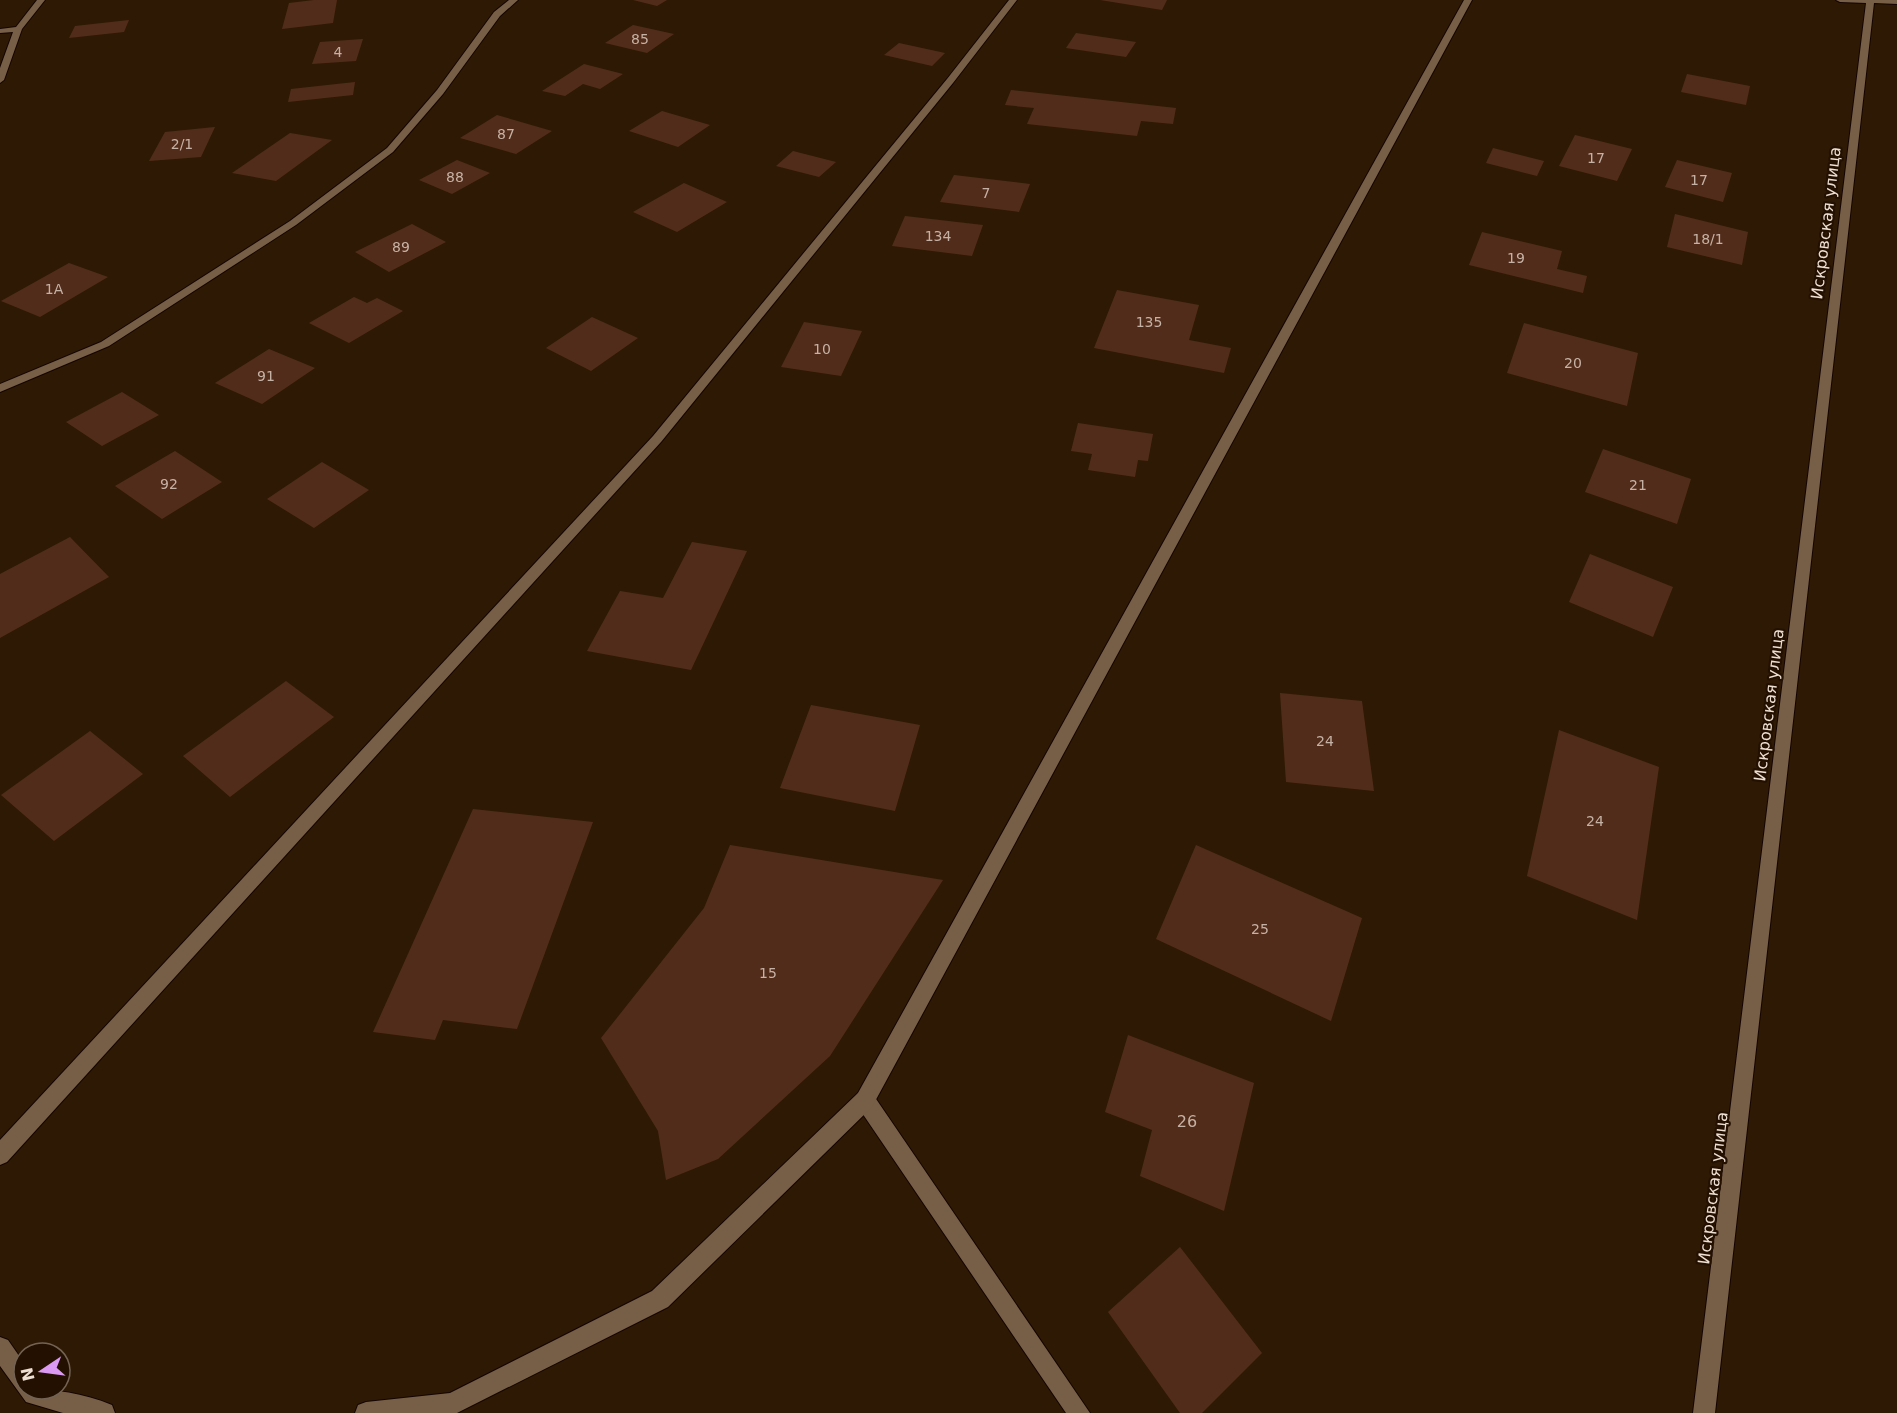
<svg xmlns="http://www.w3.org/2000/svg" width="1897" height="1413" font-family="'DejaVu Sans',sans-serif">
<rect width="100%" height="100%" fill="#2e1a04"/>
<!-- building -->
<path fill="#522c1b" d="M314,0h23l-4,23 -51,6 7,-26z
M633,0h34l-10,6z
M1100,0h67l-5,10z
M129,20l-5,12 -55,6 6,-12z
M633,25l41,9 -27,19 -42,-10z
M1076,33l60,9 -10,15 -60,-9z
M363,39l-7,22 -44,3 8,-22z
M899,43l46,10 -13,13 -48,-11z
M584,64l39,10 -23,15 -17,-5 -18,12 -23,-5z
M1687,74l63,12 -4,19 -65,-13z
M355,82l-2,13 -65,7 3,-13z
M1011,90l165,18 -3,16 -32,-3 -4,15 -110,-12 7,-16 -29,-3z
M662,111l48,14 -32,22 -49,-16z
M497,115l55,16 -36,23 -56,-16z
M215,127l-14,30 -52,4 16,-29z
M290,133l42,7 -56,41 -44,-8z
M1575,135l57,14 -15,32 -58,-15z
M1493,148l51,13 -7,15 -51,-13z
M793,151l43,11 -17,15 -43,-11z
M457,160l33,13 -38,21 -33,-14z
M1677,160l55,13 -9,29 -58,-15z
M954,175l76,9 -11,28 -79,-10z
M684,183l43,19 -50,30 -44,-20z
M1675,214l73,18 -6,33 -75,-18z
M905,216l78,9 -11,31 -80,-10z
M412,224l34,18 -57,30 -34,-20z
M1482,232l80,19 -5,18 30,7 -4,17 -114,-28z
M69,263l39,14 -68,40 -39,-16z
M1117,290l82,15 -10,35 42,8 -7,25 -130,-25z
M354,297l13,6 10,-5 26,13 -54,32 -40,-20z
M592,317l46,21 -47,33 -45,-23z
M804,322l58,9 -21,45 -60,-9z
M1524,323l114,30 -11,53 -120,-33z
M269,349l46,19 -53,36 -47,-21z
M122,392l37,23 -57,31 -36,-24z
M1078,423l75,11 -5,27 -10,-1 -3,17 -47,-7 4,-16 -21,-3z
M1603,449l88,30 -14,45 -92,-32z
M175,451l47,31 -60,37 -47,-33z
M322,462l47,28 -55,38 -47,-29z
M70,537l39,40 -109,61v-64z
M692,542l55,9 -56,119 -104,-19 33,-60 43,7z
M1590,554l83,33 -20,50 -84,-35z
M286,681l48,36 -104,80 -47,-41z
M1280,693l82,8 12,90 -88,-9z
M811,705l109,20 -25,86 -115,-23z
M1559,730l100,37 -22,153 -110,-44z
M90,731l53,43 -89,67 -53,-46z
M473,809l120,13 -76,207 -74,-9 -8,20 -62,-8z
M730,845l213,35 -113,176 -112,103 -52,21 -8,-49 -57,-93 103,-130z
M1196,845l166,73 -31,103 -175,-82z
M1128,1035l126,48 -30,128 -84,-35 12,-46 -47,-18z
M1180,1247l82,106 -60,60h-22l-72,-101z"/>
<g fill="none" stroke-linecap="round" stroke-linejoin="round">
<!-- lane casing -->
<g stroke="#150400" stroke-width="2">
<path id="lane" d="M37,0h8l-23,29 -18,51 -4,3v-15l13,-36 -13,1v-4l16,-2z
M1009,0h8l-64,83 -292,359 -654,720 -7,3v-25l653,-704 294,-357z
M865,1090l7,3 218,320h-24l-208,-306 -3,-7 3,-7z"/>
</g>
<!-- street casing -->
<g stroke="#150400" stroke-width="2">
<path id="street" d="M509,0h9l-18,16 -57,78 -50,58 -97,73 -187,121 -109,46v-8l101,-42 189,-121 97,-73 50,-58 57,-78z
M1464,0h8l-600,1107 -204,200 -211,106h-102l3,-8 8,-3 84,-9 202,-102 206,-198z
M1836,0h61v4l-23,-1 -159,1410h-22l173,-1410 -26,-1z
M0,1337l8,3 16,23v26c31,0 59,4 88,16l3,8h-52l-37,-11 -26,-36z"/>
</g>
<!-- lane -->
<use href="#lane" fill="#765e47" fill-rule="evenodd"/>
<!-- street -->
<use href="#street" fill="#765e47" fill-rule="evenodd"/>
</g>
<g text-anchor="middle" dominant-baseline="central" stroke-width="4.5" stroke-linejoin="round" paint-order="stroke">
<!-- number labels -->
<g font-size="14" fill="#c6b2a4">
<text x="640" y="39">85</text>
<text x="338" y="52">4</text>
<text x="506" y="134">87</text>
<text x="182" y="144">2/1</text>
<text x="1596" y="158">17</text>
<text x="455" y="177">88</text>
<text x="1699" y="180">17</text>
<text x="986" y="193">7</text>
<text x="938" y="236">134</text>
<text x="1708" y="239">18/1</text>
<text x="401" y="247">89</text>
<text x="1516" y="258">19</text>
<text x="54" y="289">1А</text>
<text x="1149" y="322">135</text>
<text x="822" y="349">10</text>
<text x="1573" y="363">20</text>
<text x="266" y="376">91</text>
<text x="169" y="484">92</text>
<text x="1638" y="485">21</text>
<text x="1325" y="741">24</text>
<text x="1595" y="821">24</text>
<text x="1260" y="929">25</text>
<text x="768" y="973">15</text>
</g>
<!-- street labels -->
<g font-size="16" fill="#eddfd2" stroke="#241000">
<text transform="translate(1826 223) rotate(-83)">Искровская улица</text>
<text transform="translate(1769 705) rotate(-83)">Искровская улица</text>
<text transform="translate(1713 1188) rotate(-83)">Искровская улица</text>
</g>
<!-- near-number labels -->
<g font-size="16" fill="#c6b2a4">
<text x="1187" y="1121">26</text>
</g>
</g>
<!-- north arrow -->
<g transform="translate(42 1371) rotate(257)"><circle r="28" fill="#241000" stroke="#746354" stroke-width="1.5"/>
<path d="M0-4.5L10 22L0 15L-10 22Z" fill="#dc99f4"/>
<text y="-9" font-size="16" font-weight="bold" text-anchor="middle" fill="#eddfd2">N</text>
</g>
</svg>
